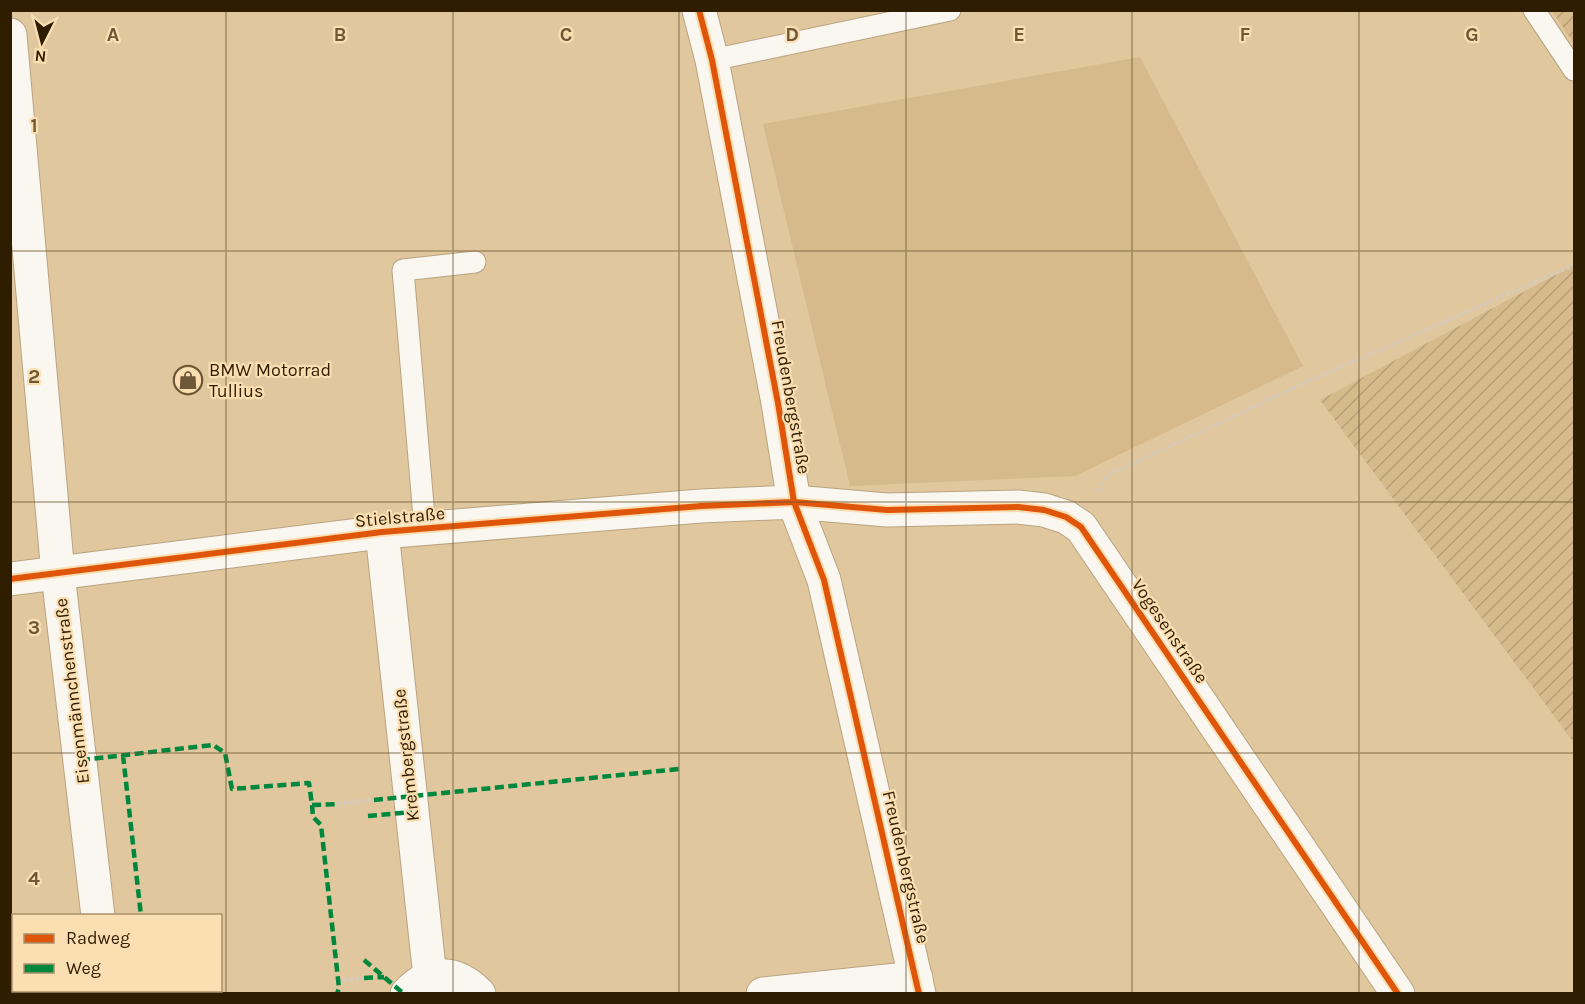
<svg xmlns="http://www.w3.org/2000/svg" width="1585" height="1004" font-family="Karla,sans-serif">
<defs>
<pattern id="garden-furrows" width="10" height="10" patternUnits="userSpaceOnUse" patternTransform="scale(1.5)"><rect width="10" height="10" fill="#d6ba8c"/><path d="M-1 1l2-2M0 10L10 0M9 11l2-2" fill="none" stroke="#b89f77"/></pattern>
</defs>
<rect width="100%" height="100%" fill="#e1c79d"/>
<!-- grass -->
<path fill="#d6ba8c" d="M1140,57l163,309 -228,110 -225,10 -87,-362z"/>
<!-- garden -->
<path fill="url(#garden-furrows)" d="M1552,11h22v33z
M1574,265v478l-254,-343z"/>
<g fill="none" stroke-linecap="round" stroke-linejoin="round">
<!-- lane casing -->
<g stroke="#b8a482" stroke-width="23">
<path id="lane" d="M1534,10l40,60
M712,60l238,-50
M425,529l-22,-259 72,-8"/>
</g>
<!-- street casing -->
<g stroke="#b8a482" stroke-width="35">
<path id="street" d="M10,35l48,539 40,342
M794,502l93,8 131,-3 26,3 22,7 15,10 317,467
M382,532l48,445
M106,990l1,4
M407,994c23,-25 49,-24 72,0
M763,994l153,-16"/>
</g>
<!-- secondary casing -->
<g stroke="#b8a482" stroke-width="35">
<path id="secondary" d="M699,10l13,50 66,343 16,99 30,78 95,414
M10,579l372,-47 319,-26 93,-4"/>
</g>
<!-- path -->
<path stroke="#d4cbbe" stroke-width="4" stroke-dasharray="3 3" stroke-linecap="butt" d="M1099,491l7,-15 196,-92 272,-119
M338,804l32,-4
M338,981l26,-3"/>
<!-- lane -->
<use href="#lane" stroke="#faf7f0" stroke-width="21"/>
<!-- street -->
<use href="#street" stroke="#faf7f0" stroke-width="33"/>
<!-- secondary -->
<use href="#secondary" stroke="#faf7f0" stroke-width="33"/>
<!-- quiet -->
<path stroke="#00873e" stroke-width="4.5" stroke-dasharray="9 4.5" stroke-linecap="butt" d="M123,755l18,161
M81,760l132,-15 12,8 7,36 77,-6 3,22 26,-1
M374,800l305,-31
M312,805l1,12 8,8 18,163 -2,6
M368,816l44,-4
M364,960l40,34
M364,978l20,-1
M149,990l1,4"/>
<!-- cycleway casing -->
<g stroke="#fbdfb3" stroke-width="10">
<path id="cycleway" d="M699,10l13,50 66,343 16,99 30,78 95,414
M10,579l372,-47 319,-26 93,-4 93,8 131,-3 26,3 22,7 15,10 317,467"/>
</g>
<!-- cycleway -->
<use href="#cycleway" stroke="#df560b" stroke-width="6"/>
</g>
<!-- grid -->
<path fill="none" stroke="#6d5837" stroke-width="1.5" stroke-opacity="0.55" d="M226,10v984M453,10v984M679,10v984M906,10v984M1132,10v984M1359,10v984M10,251h1564M10,502h1564M10,753h1564"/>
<!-- icons -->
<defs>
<g id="shop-ring" transform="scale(1.5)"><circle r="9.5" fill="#fbdfb3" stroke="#6d5837" stroke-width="1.5"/><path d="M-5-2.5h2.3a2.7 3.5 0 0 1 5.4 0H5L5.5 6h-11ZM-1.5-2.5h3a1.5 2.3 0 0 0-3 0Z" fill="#6d5837"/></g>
</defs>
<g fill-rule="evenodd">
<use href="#shop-ring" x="188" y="380"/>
</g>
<g text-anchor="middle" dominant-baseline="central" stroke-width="4.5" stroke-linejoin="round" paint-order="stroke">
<!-- poi labels -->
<g font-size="18" fill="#2f1d00" stroke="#fbdfb3" text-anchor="start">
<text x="209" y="370">BMW Motorrad<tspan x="209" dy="21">Tullius</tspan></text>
</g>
<!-- street labels -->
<g font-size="18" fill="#2f1d00" stroke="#fbdfb3">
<text transform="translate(791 397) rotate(80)">Freudenbergstraße</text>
<text transform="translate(400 517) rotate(-5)">Stielstraße</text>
<text transform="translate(1170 631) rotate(56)">Vogesenstraße</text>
<text transform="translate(72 691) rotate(-97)">Eisenmännchenstraße</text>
<text transform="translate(406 755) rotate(-96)">Krembergstraße</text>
<text transform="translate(906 867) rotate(77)">Freudenbergstraße</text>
</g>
</g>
<g font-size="20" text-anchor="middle" font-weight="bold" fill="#6d5837" stroke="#fbdfb3" stroke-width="4.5" stroke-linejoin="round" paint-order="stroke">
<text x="113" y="41">A</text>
<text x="340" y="41">B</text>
<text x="566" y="41">C</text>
<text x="792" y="41">D</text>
<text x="1019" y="41">E</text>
<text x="1245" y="41">F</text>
<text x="1472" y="41">G</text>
<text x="34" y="132">1</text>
<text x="34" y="383">2</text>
<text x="34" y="634">3</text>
<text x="34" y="885">4</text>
</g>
<!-- border -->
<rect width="1585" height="1004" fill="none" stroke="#2f1d00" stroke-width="24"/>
<!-- legend -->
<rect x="12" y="914" width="210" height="78" fill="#fbdfb3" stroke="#a9916b" stroke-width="1.5"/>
<rect x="24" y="934" width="30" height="9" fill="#df560b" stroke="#a9916b" stroke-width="1.5"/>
<text x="66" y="944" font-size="18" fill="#2f1d00">Radweg</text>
<rect x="24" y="964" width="30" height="9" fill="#00873e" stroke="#a9916b" stroke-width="1.5"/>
<text x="66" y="974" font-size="18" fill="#2f1d00">Weg</text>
<!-- north arrow -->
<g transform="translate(42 42) rotate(186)" stroke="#fbdfb3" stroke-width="4.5" paint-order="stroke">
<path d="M0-4.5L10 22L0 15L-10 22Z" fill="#2f1d00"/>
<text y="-9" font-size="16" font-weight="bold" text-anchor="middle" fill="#2f1d00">N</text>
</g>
</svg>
